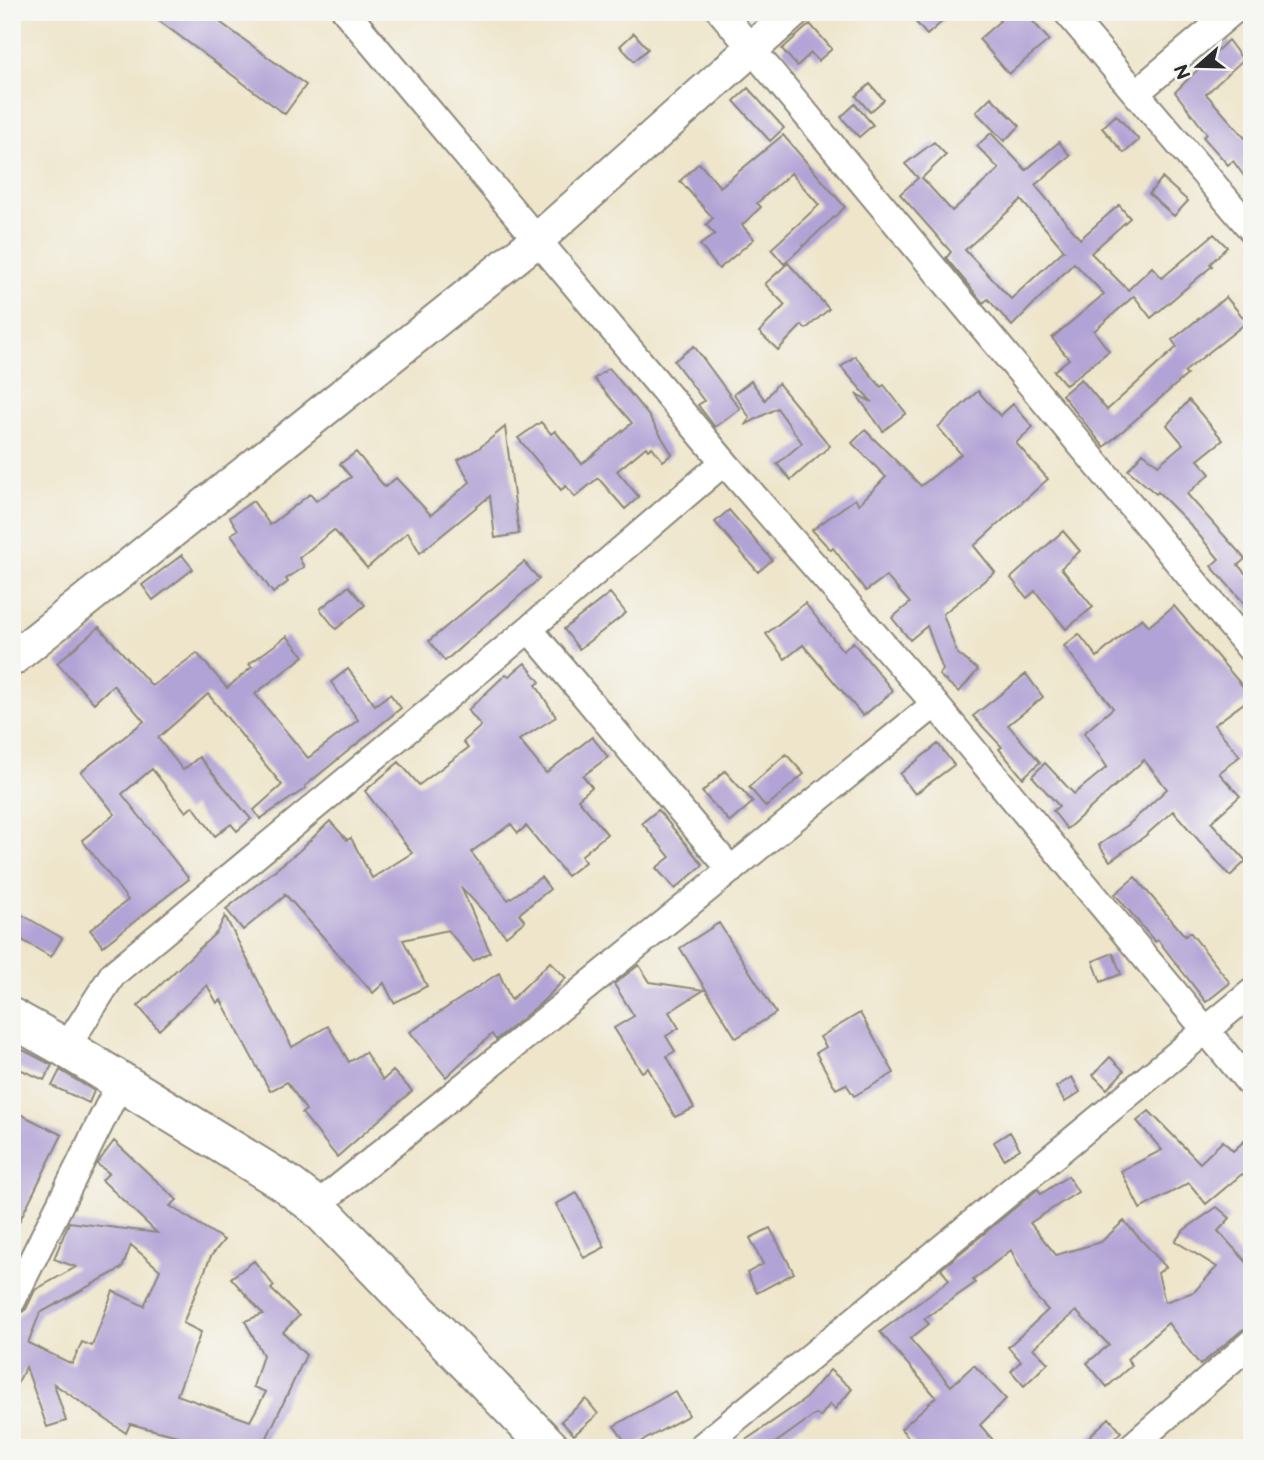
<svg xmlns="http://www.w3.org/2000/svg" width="1264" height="1460" font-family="'Balsamiq Sans',sans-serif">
<rect width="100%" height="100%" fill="#f6f6f2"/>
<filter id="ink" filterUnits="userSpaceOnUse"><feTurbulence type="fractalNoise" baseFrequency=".0143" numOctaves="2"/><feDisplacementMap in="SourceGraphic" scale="14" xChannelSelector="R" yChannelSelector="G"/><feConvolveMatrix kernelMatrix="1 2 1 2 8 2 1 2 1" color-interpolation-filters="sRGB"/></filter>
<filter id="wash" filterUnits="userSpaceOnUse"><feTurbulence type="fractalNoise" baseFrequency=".00686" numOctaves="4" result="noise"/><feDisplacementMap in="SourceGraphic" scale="28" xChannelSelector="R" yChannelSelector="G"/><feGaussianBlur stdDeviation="1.57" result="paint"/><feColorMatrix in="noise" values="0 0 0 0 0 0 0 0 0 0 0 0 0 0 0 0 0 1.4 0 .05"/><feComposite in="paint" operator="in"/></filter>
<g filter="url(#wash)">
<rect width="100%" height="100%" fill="#eee5ca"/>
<g id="blocks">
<!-- building -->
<path fill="#b2a3d6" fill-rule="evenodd" d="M147,12h59l100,73 -21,29z
M925,12h28l-26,23 -12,-14z
M992,12h33l24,28 -40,34 -30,-35 21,-18z
M810,24l22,25 -14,12 -7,-8 -14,13 -15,-17z
M634,33l14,16 -14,12 -14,-15z
M1228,40l15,20 -37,34 46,52v41l-19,-26 -5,4 -25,-28 4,-3 -32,-42z
M870,84l14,16 -14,12 -14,-16z
M748,88l36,40 -14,13 -36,-40z
M991,97l29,29 -16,15 -28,-29z
M855,104l18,21 -14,12 -18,-20z
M1116,115l23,25 -15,13 -22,-25z
M991,133l35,37 33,-28 11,14 -35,29 45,54 39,-34 11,13 -39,35 37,37 24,-23 10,11 52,-44 13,13 -17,17 2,2 -61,52 -17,-22 -40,35 15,20 -43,34 -12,-14 15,-12 -17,-21 52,-44 -30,-31 -62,63 -24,-27 -5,4 -37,-45 5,-6 -51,-58 18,-16 -13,-14 29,-22 12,13 -24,23 30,33 47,-42 -22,-23zM1021,200l43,50 -53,49 -46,-49z
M783,135l62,72 -61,57 -13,-15 48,-44 -28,-32 -34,30 4,4 -19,18 12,14 -35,30 -19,-24 15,-11 -9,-9 7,-7 -33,-37 19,-18 21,24z
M1162,178l26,23 -14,15 -25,-22z
M788,263l41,46 -23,20 -4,-4 -24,25 -19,-18 26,-27 -20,-21z
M1226,297l21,25 -63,50 3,3 -83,72 -42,-52 19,-16 26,31 70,-63 -5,-7z
M694,346l46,63 -25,18 -17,-22 6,-4 -30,-40z
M855,356l26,31 3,-2 22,28 -23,18 -27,-37 16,8 -31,-35z
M609,368l40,48 23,38 -9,7 -11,-14 -4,3 -2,-3 -29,24 22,26 -14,12 -27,-31 -23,19 -9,-11 -5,4 -43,-52 23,-16 10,12 4,-3 27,33 50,-41 -38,-44z
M751,381l14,19 13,-17 52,63 -39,34 -14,-16 25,-21 -25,-35 -32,17 5,-7 -16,-24z
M978,391l22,25 13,-12 20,23 -17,16 32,36 -74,67 21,26 -52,42 14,39 21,17 -19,22 -20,-17 4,-5 -16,-44 -17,14 -18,-22 18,-15 -24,-27 -20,15 -33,-43 -2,2 -19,-20 43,-31 4,5 27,-27 -34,-34 13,-13 56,56 40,-32 -23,-27z
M1189,400l34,40 -25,20 12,14 -23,20 58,65 -7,6 14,16v31l-41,-46 8,-7 -31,-37 -30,-30 -2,2 -28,-24 15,-17 15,12 25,-21 -16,-19z
M505,427l14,107 -24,4 -5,-42 -70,57 -12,-21 -41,36 -33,-38 -35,28 5,9 -18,12 2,3 -15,11 -42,-59 7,-4 -8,-13 23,-16 17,24 40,-31 6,7 35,-24 -11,-13 16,-12 29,35 11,-9 35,37 39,-33 -12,-22 20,-11z
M729,510l43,50 -14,12 -43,-50z
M1063,531l17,20 -19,17 32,39 -27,22 -31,-38 -8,7 -16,-20z
M182,555l11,14 -40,31 -11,-15z
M524,562l15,17 -94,82 -16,-20z
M349,586l16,19 -29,24 -16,-20z
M610,593l16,20 -47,36 -15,-20z
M805,603l38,48 10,-9 40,49 -30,25 -60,-71 -18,14 -19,-25z
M1174,606l78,91 -38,28 26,31 -21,17 21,23 -29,26 35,39 -16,15 -57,-65 -28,25 -35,25 -11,-16 29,-20 39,-36 -23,-29 -77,69 -14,-18 6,-5 -27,-30 13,-13 29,31 33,-27 -23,-34 29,-25 -49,-62 15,-12 18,23 45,-39 7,8z
M99,627l53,59 45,-33 30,35 25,-21 -3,-3 38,-28 17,20 -49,38 53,64 50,-38 -27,-38 17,-13 27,36 15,-11 11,14 -96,78 1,2 -46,31 -6,-9 28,-25 -74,-91 -50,44 25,32 16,-13 52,62 -14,12 -6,-7 -16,12 -22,-30 -7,6 -34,-43 -30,25 67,85 -86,67 -13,-16 38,-30 -46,-60 33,-26 -34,-42 63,-51 -31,-36 -19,18 -37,-40z
M525,663l15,19 -4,3 20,32 -37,23 27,33 46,-36 16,20 -25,19 9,11 -14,12 29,35 -26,22 4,6 -18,14 -41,-50 -8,7 -7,-9 -40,28 37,48 33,-23 9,12 -31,25 6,7 -19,15 -45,-49 29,65 -17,9 -25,-31 -45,10 24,46 -33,17 -10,-20 -11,10 -89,-100 1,3 -42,34 -17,-21 73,-58 31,-30 17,19 4,-2 21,40 40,-25 -47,-62 34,-29 20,23 49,-37 -5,-6 18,-16 -13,-16 38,-36 3,2z
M1026,674l17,23 -35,28 32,37 -17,16 -24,-29 3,-2 -29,-31z
M938,744l16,21 -39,29 -15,-20z
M786,754l18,20 -38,33 -17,-20z
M725,771l28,31 -23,20 -28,-30z
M658,810l45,55 -28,24 -19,-21 14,-11 -28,-34z
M1135,877l50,59 5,-4 40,51 -24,19 -48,-62 -3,2 -40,-48z
M12,909l50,29 -11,19 -39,-23z
M225,916l67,131 36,-21 21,36 16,-10 18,28 10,-9 19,20 -75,66 -35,-44 4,-3 -19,-28 -17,9 -49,-91 -4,3 -10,-18 -48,45 -21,-24 79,-74z
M719,923l57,90 -40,25 -56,-90z
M1113,953l8,21 -20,8 -8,-21z
M550,962l16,16 -25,25 -45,37 -4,-6 -46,43 -36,-45 89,-59 12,27z
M639,965l11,17 54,8 -35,22 10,16 -13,8 9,15 -8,5 27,52 -19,9 -27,-49 -6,4 -28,-44 20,-12 -20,-32z
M860,1013l34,60 -40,23 -8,-12 -10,5 -20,-36 10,-6 -6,-10z
M23,1050l29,15 -8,15 -29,-13z
M1110,1057l14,14 -17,18 -14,-14z
M60,1070l34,21 -5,12 -37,-17z
M1072,1077l8,15 -15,10 -9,-15z
M12,1110l50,25 -50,101z
M1149,1111l51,52 23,-22 10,10 19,-17v48l-10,-8 -36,30 -17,-21 -49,26 -19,-38 41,-21 -25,-29z
M1010,1132l10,17 -16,10 -10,-17z
M114,1141l63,59 -7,6 54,34 -13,16 -28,67 18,9 -24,63 73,26 16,-29 -13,-5 10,-32 -18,-34 18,-7 -32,-36 23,-17 20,25 -3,3 28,27 -16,16 23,23 -44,93h-63l-23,-6 2,-6 -48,-12 -4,9 -72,-49 12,37 -19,6 -21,-60 -14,26v-65l6,-13 8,-6 9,-19 41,-23 -22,-8 15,-37 88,11 -55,-53 7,-7 -12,-9zM131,1245l29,25 -16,36 -31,-15 -21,55 -10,-4 -10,22 -44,-21 12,-30 82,-45z
M1068,1176l10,16 -48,31 26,32 45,-13 23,-21 42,46 -8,6 7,29 29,-10 23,-25 -42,-26 9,-11 33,-23 13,11 -12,13 34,37v58l-10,4 -42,35 -32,-42 -41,36 5,6 -25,22 -20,-24 22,-18 -33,-34 -43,37 15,15 -24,23 -13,-15 10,-10 -13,-14 40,-37 -15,-16 -22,-44 -38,30 2,3 -51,36 5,5 -19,15 41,47 23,-21 32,34 -26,26 20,23h-82l-17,-19 35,-32 -56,-65 69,-52 -8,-11 97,-80 3,5z
M577,1193l28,54 -21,11 -28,-54z
M770,1228l24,45 -37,20 -10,-20 16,-9 -13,-26z
M830,1370l22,19 -17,20 -5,-5 -10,13 -4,-3 -48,34h-34l70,-48z
M675,1391l14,24 -59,33 -16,-22z
M586,1399l12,15 -24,21 -13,-14z
M1109,1418l12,14 -17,16h-27z"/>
</g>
</g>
<g filter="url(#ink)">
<use href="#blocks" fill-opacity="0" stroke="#8c887a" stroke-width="2"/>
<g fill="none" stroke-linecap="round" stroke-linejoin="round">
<!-- minor casing -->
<g stroke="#8c887a" stroke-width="30">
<path id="minor" d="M346,12l378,450 211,242 317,382
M721,12l531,639
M1067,12l185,218
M1137,92l95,-80
M529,629l202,241
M66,1048l47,-74 416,-345 195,-167
M316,1206l619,-502
M12,1301l109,-220
M700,1448l552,-456
M1130,1448l122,-106"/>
</g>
<!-- tertiary casing -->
<g stroke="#8c887a" stroke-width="37">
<path id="tertiary" d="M12,659l525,-419 256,-228"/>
</g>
<!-- primary casing -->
<g stroke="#8c887a" stroke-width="42">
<path id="primary" d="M12,1018l54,30 218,134 32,24 234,242"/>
</g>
<!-- minor -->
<use href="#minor" stroke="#fff" stroke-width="26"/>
<!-- tertiary -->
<use href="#tertiary" stroke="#fff" stroke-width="33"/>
<!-- primary -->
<use href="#primary" stroke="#fff" stroke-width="38"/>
</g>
</g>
<!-- margin -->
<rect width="1264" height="1460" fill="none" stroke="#f6f6f2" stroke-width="42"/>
<!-- north arrow -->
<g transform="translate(1198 66) rotate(250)" stroke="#f6f6f2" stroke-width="5" paint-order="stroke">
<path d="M0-5L12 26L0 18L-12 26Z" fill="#2b2b2b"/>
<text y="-10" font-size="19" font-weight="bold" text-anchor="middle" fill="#2b2b2b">N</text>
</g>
</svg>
